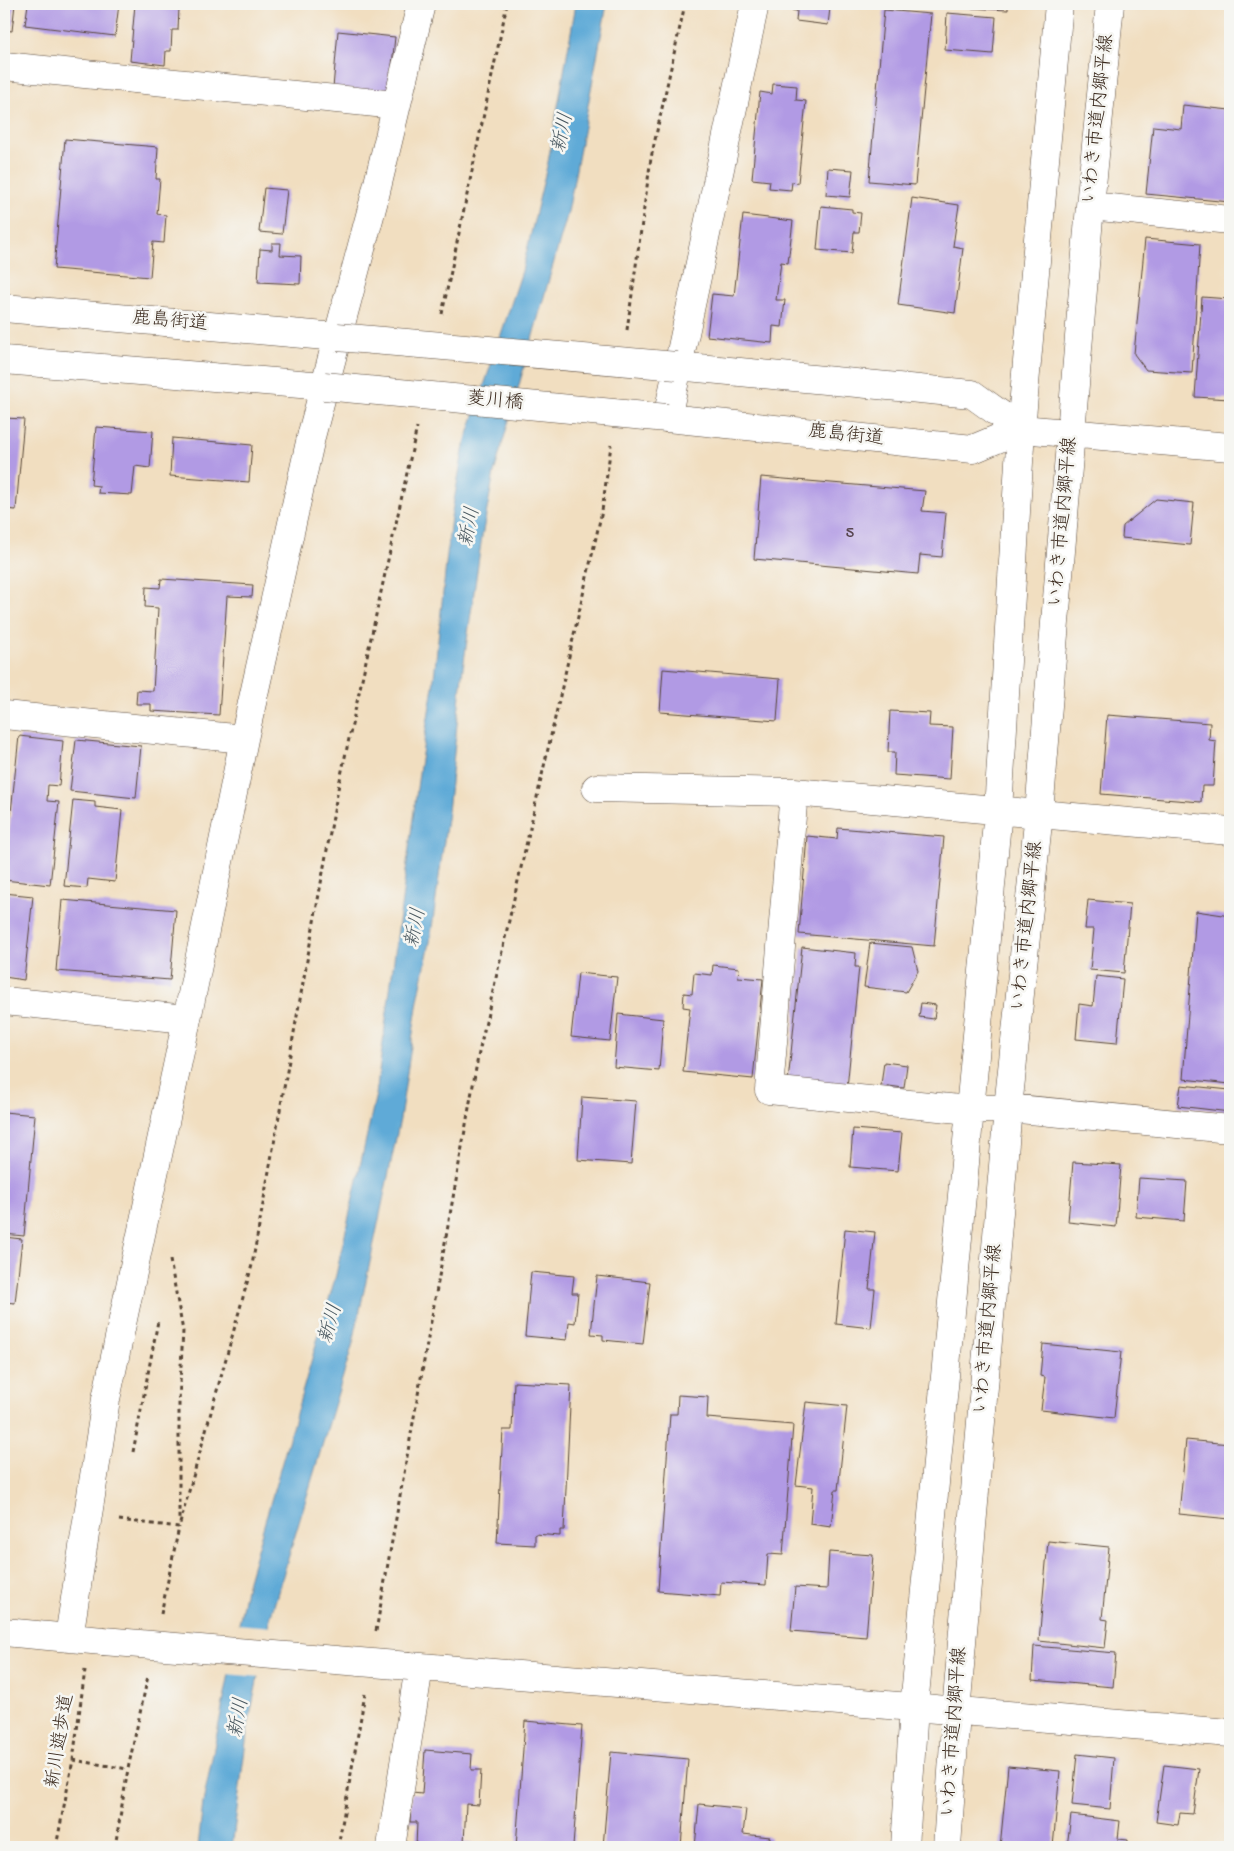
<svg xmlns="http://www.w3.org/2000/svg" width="1234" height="1851" font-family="'Gochi Hand','Klee One',sans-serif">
<rect width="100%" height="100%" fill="#f6f6f2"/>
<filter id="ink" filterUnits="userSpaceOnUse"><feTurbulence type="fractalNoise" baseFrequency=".02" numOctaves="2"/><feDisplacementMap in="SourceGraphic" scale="10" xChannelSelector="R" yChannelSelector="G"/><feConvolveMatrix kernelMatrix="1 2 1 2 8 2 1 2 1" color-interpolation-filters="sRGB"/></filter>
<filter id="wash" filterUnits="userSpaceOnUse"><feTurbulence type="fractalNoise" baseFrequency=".0096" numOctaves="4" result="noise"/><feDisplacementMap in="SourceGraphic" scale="20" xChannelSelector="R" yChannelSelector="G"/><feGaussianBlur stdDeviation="1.12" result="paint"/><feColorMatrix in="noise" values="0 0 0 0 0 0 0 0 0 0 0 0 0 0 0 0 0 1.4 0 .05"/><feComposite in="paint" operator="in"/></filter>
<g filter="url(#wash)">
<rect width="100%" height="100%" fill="#f1dec0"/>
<!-- water -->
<path fill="#5faad7" stroke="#4d6a7a" d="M576,4h31l-39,208 -74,261 -12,63 -20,139 -14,137 -18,130 -12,58 -18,119 -47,224 -84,279 -21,104 -16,121h-34l5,-44 44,-219 89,-309 40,-181 44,-328 13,-79 18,-170 13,-71 58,-175 26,-109z"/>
<!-- pier -->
<path fill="#f1dec0" d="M236,1624l35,3 -10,50 -35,-3z"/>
<g id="blocks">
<!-- building -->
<path fill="#b19ae4" d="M4,4h11l-3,27 -8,-1z
M28,4h91l-4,32 -90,-11z
M135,4l44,4 -1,22h-6l-1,21h-5l-1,14 -35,-4z
M789,4h45v4h-4l-2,17 -32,-4 1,-10 -8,-1z
M950,4h58v6l-58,-3z
M884,10l47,4 -16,171 -46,-4z
M947,13l49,4 -3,37 -48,-4z
M338,31l57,6 -6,56 -56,-5z
M773,84l24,2 -1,14 10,1 -8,82 -6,-1 -1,8 -22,-2 1,-7 -18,-2 8,-87 12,2z
M1183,105l47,5v92l-84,-8 7,-68 28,3z
M65,139l93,8 -2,32h4l-3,35 9,1 -2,28 -11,-1 -3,35 -96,-8z
M828,168l25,2 -3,27 -24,-2z
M264,188l23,2 -5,44 -23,-2z
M912,198l47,7 -6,41 10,2 -8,65 -57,-8z
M821,206l31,3v3l9,1 -2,19h-5l-2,21 -35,-3z
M743,215l50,6 -5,42 -7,-1 -5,38h9l-3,27 -9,-1 -1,17 -65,-7 5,-42 22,2z
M1145,239l55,5 -8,129 -46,-3 -12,-16z
M272,243h9l-1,12 21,1 -1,28 -42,-2 2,-33 12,1z
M1202,297l28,2v100l-35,-2z
M4,418l20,1 -8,91 -12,-1z
M96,427l57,4 -3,37 -15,-2 -3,29 -34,-2 1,-7 -8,-1z
M172,438l80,7 -3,37 -79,-6z
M761,477l164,14 -3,20 24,2 -4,44 -22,-2 -2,19 -164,-15z
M1156,499l38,4 -4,42 -68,-7 1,-12z
M161,579l92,6 -1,12 -25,-1 -8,119 -68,-4v-7h-15l1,-14 16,1 5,-83 -13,-1 1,-20 14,1z
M663,669l117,10 -3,42 -117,-9z
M890,711l40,2 -1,13 24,1 -3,52 -56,-4 1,-23h-7z
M1107,715l103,8 -1,17 7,1 -3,45h-11l-1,16 -100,-8z
M19,736l44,5 -4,45 -11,-1 -1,16 12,1 -9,83 -46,-5z
M76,740l65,6 -5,52 -66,-7z
M73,800l22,2v5l27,3 -7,72 -27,-3 -1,9 -23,-2z
M838,828l106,9 -10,109 -135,-12 8,-98 30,3z
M4,893l29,3 -9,84 -20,-3z
M62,900l114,10 -6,70 -114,-9z
M1088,900l42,4 -6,69 -34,-3 4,-41h-9z
M1196,911l34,5v168l-47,-5z
M870,943l42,4 6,24 -12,21 -42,-5z
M802,947l54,6 -1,14h4l-12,121 -59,-6z
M713,965l26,3 -1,9 25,2 -10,100 -70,-7 7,-64 -7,-1 1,-14 8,1 2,-21 18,2z
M578,973l39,4 -7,64 -39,-4z
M1096,976l27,3 -6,64 -41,-4 3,-35 14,2z
M921,1003l15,2 -2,14 -15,-2z
M618,1014l45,5 -4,52 -45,-4z
M884,1062l23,3 -3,23 -23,-3z
M1181,1085l49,5v22l-52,-6z
M582,1097l54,4 -5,63 -53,-4z
M4,1112l31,3 -11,121 -20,-2z
M853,1129l49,4 -4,38 -48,-4z
M1073,1162l48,3 -5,62 -48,-5z
M1139,1178l48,3 -3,40 -48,-4z
M845,1229l30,3 -6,57h6l-4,39 -35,-4z
M4,1237l18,2 -7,64 -11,-1z
M531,1272l43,4 -2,17h6l-3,30 -6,-1 -2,18 -42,-4z
M597,1276l53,6 -7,62 -40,-4v-5l-12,-1z
M1043,1344l78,8 -7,66 -73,-8 4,-33 -5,-1z
M514,1382l57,3 -7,145h-4v6l-25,-2v11l-38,-2 6,-113h9z
M678,1395l30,2 -1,21 86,7 -10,130 -15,-1 -2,31 -45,-3 -1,14 -62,-5 12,-177h7z
M806,1402l41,4 -9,84h-3l-4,37 -21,-3 3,-37 -17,-2z
M1186,1440l44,4v75l-51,-5z
M1048,1541l61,6 -7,72 6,1 -3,28 -66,-7z
M829,1552l44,3 -7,82 -75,-6 4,-44 32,2z
M1034,1646l82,7 -3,34 -81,-7z
M525,1721l57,5 -9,121h-57z
M425,1750l47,4 -1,16h10l-2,35 -13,-1 -2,39 12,1v3h-60l1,-25h-7l2,-29 10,1z
M611,1752l77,7 -7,88h-78z
M1077,1754l37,4 -4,51 -38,-4z
M1164,1765l35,4 -6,45 -13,-1 -2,12 -22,-3z
M1008,1766l52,5 -7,76h-53z
M699,1804l47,5 -3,25 27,3 -1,10h-74z
M1071,1815l49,6 -2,18 10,1v7h-61z"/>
</g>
</g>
<g filter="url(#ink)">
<use href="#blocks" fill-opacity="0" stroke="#564536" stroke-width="1"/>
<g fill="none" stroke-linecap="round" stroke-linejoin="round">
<!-- minor casing -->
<g stroke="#564536" stroke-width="29">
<path id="minor" d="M755,4l-88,414 306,31 48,-20 209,18
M4,66l392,39
M1090,206l140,14
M4,308l333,29
M4,360l320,26
M677,366l295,28 49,35
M4,715l240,24
M596,788l198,4 436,39
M794,792l-25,298 200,20 39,-2 222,21
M4,1001l183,18
M4,1632l99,9
M69,1637l37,-238 81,-380 57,-280 68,-306 61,-229 48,-200
M409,1666l821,67
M391,1847l28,-180
M905,1847l9,-140 84,-896 23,-382 38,-425
M947,1847l9,-135 52,-604 31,-295 51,-607 20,-202"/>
</g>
<!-- path -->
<path stroke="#564536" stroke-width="3" stroke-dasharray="4 4" stroke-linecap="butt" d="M442,314l65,-310
M627,330l24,-172 34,-154
M170,1260l13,71 -4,70v119
M133,1452l25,-131
M119,1520l60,7 73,-262 86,-476 79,-362
M161,1614l18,-87
M376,1631l102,-574 124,-546 9,-66
M73,1760l55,9
M56,1847l17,-87 12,-90
M115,1847l13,-78 20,-93
M338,1847l27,-153"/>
<!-- minor -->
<use href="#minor" stroke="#fff" stroke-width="28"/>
<!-- minor-bridge casing -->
<g stroke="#564536" stroke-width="29" stroke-linecap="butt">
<path id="minor-bridge" d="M337,337l340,29
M324,386l343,32
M103,1641l306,25"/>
</g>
<!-- minor-bridge -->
<use href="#minor-bridge" stroke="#fff" stroke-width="28"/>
</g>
</g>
<g text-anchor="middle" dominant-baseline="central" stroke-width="5" stroke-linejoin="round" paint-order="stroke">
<!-- number labels -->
<g font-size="16" fill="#584650">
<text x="850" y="534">5</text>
</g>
<!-- street labels -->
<g font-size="19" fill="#3b2a1e" stroke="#f6f6f2">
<text transform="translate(1099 119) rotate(-84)">いわき市道内郷平線</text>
<text transform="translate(170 322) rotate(5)">鹿島街道</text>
<text transform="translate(495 402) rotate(5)">菱川橋</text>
<text transform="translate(846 436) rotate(6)">鹿島街道</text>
<text transform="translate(1064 522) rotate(-85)">いわき市道内郷平線</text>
<text transform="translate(1028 926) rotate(-84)">いわき市道内郷平線</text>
<text transform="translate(989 1329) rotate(-85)">いわき市道内郷平線</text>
<text transform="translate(955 1732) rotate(-86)">いわき市道内郷平線</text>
<text transform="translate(61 1741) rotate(-81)">新川遊歩道</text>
</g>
<!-- water labels -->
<g font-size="20" font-style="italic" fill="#48575f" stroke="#f6f6f2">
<text transform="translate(564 133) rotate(-78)">新川</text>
<text transform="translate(471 527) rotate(-79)">新川</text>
<text transform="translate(417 928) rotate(-79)">新川</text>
<text transform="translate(332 1324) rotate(-74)">新川</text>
<text transform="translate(240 1718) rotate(-80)">新川</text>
</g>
</g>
<!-- margin -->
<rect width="1234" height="1851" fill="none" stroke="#f6f6f2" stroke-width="20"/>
</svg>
